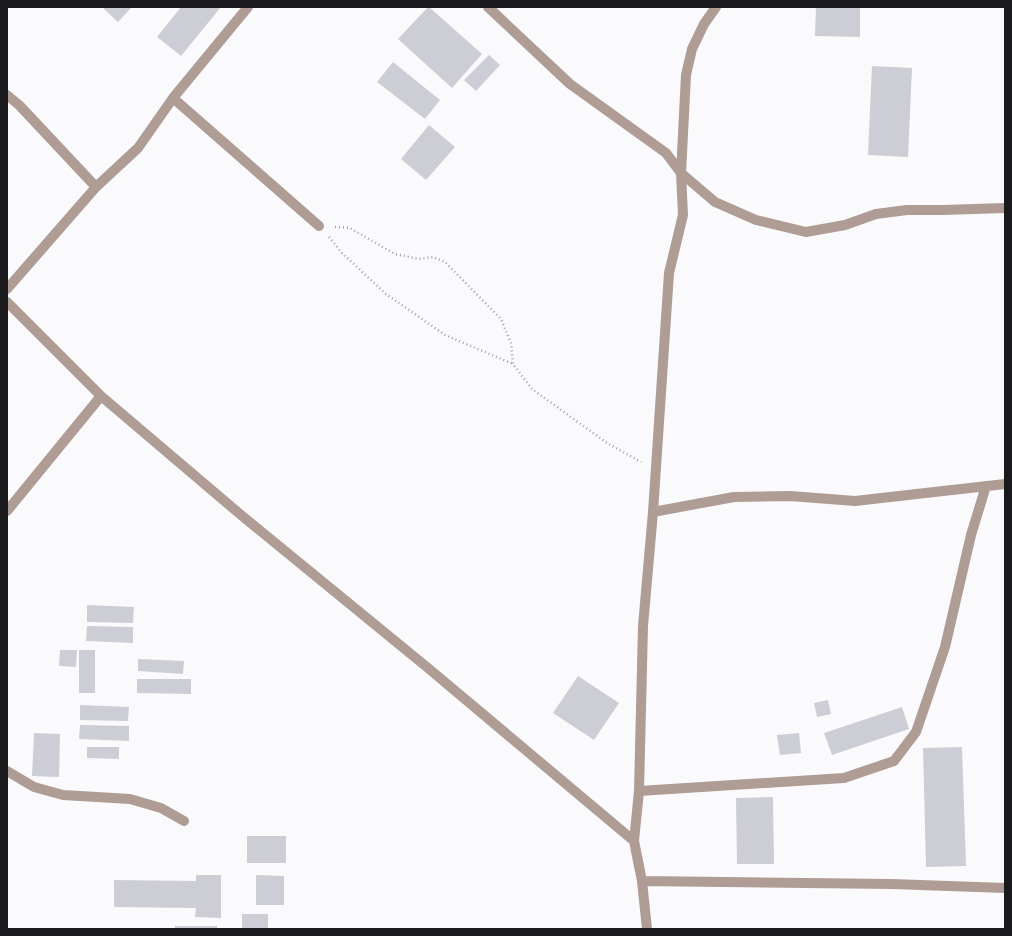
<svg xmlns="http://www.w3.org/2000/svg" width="1012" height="936" font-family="Overpass,sans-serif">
<rect width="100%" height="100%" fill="#fafafd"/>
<!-- building -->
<path fill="#cdcdd6" d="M102,7h30l-14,15z
M181,7h40l-40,49 -24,-19z
M428,7h1l53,47 -30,34 -54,-49z
M816,7h44v30l-45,-1z
M489,55l11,10 -24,26 -12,-11z
M393,62l47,38 -15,19 -48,-37z
M872,66l40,2 -4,89 -40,-2z
M429,125l26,22 -29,33 -25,-21z
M87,605l47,2 -1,16 -46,-1z
M87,626l46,1v16l-47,-2z
M60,650h17l-1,17 -17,-1z
M79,650h16v43h-16z
M138,659l46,2 -1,13 -45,-3z
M578,676l41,27 -25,37 -41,-27z
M137,679h54v15l-54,-1z
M828,700l3,14 -14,3 -3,-14z
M80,705l49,2 -1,14 -48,-1z
M902,707l7,22 -77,26 -8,-22z
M80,725l49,1v15l-50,-2z
M34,733l26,1 -1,43 -27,-1z
M799,733l2,20 -21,2 -3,-20z
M87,747h32v12l-32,-1z
M962,747l4,119 -40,1 -3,-119z
M773,797l1,67h-37l-1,-66z
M247,836h39v27h-39z
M196,875h25v43l-26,-1 1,-9 -82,-1v-27l82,1z
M256,875l28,1v29h-28z
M242,914h26v15h-26z
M175,926h42v3h-42z"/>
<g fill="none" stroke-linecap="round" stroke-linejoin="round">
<!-- path -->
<path stroke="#a2a2a5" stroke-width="2.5" stroke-dasharray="1 3" stroke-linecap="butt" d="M335,227l15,1 45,26 24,5 14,-2 12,5 56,57 10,24 2,21 19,25 75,54 34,19
M329,237l13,16 44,41 59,41 68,29"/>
<!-- minor -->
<path stroke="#af9c95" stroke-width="10" d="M488,7l82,77 96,69 15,20 2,42 -14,58 -16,239 -10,114 -4,165 -5,50 8,40 5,48
M716,7l-12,17 -12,25 -6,26 -5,98 34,29 41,18 50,12 39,-7 31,-11 31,-4h36l62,-2
M7,95l13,11 76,81
M173,98l146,128
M7,289l89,-102 42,-39 35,-50 75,-91
M7,302l94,94 140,119 187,153 206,173
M7,511l94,-115
M653,512l81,-15 56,-1 65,5 150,-17
M7,771l27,16 29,8 67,4 31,9 23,13
M639,791l205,-13 50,-17 22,-29 29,-85 26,-112 15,-49
M642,881l250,3 113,4"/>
</g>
<!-- border -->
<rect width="1012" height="936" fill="none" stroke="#1a1a1d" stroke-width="16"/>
</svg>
